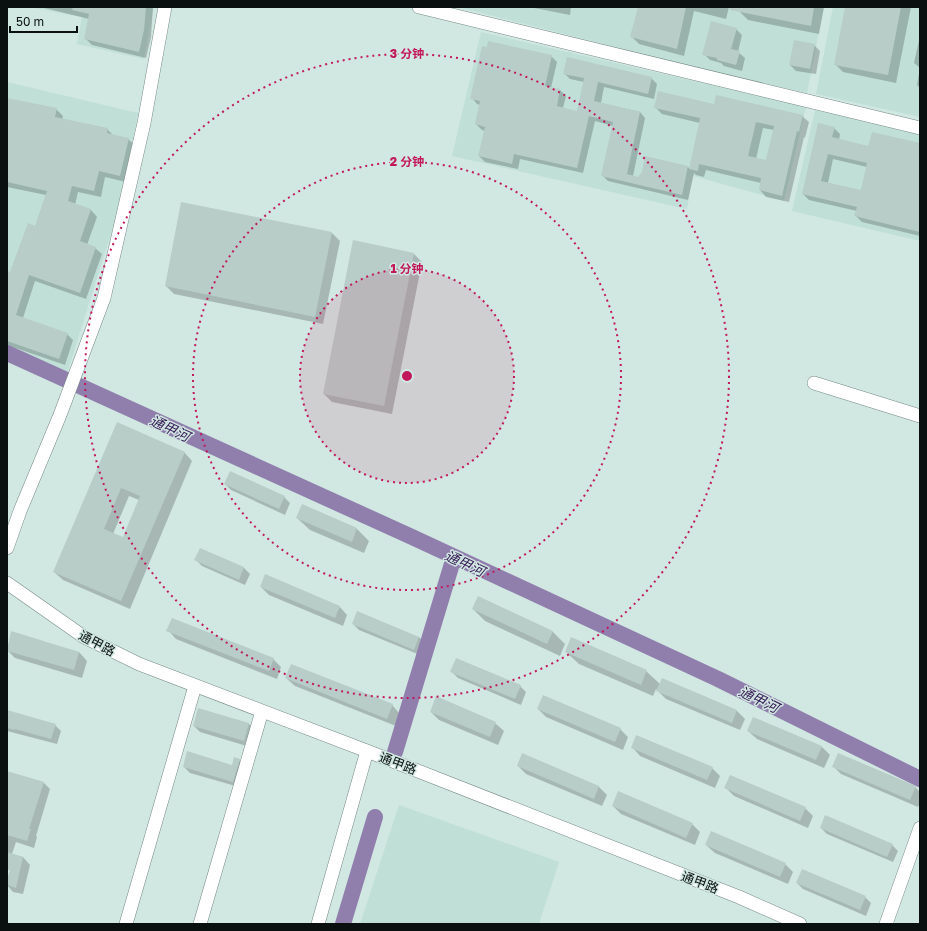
<svg xmlns="http://www.w3.org/2000/svg" width="927" height="931" font-family="'Golos Text','Noto Sans SC',sans-serif">
<rect width="100%" height="100%" fill="#d1e7e2"/>
<!-- built -->
<path fill="#c0dfd7" d="M29,7h125l-10,52 -67,-15 5,-27z
M458,7h366l-17,86 -93,-21z
M833,7h87v110l-104,-23z
M481,32l325,75 -22,94 -91,-25 -6,33 -235,-53z
M7,82l131,31 -19,95 -52,166 -60,-26z
M815,110l105,25v106l-128,-30z
M399,805l160,57 -20,62h-179z"/>
<!-- shadow -->
<path fill="#0003" fill-rule="evenodd" d="M40,7h113l-2,30 -5,21 -54,-13 -7,-7 4,-19z
M529,7h42l-1,8z
M639,7h90l-3,12 -32,-8 -10,45 -45,-12 -8,-8z
M741,7h83l-5,27 -71,-14 -8,-8z
M846,7h65l-15,76 -53,-11 -8,-8z
M736,29l6,6 -4,17 7,6 -3,13 -18,-5 -3,-3 -11,-3 -6,-6z
M920,36v52l-3,-3 3,-17 -6,-5z
M814,45l6,6 -4,23 -20,-3 -6,-6z
M551,56l6,6 -6,26 9,2 6,6 -3,12 15,4 6,-30 -14,-3 -6,-6 87,5 6,6 -3,15 -50,-12 -3,16 39,9 5,6 -12,58 6,2 49,-11 2,2 10,-46 -38,-9 -7,-7 60,-2 87,11 7,6 -4,16 -1,-1 -15,65 -23,-5 -6,-7 1,-7 -55,-13 -2,7 -8,-2 -2,-2 -6,27 -80,-19 -6,-6 11,-49 -18,-5 -12,52 -63,-14 -2,10 -33,-7 -6,-6 6,-25 -3,-1 -6,-6 4,-19 -3,-1 -5,-6zM763,128l11,2 -8,31 -10,-2z
M7,99l49,10 7,7 -1,4 45,9 6,6 15,4 7,6 -9,37 -21,-5 -4,20 -23,-5 -3,13 16,5 6,7 -10,28 8,3 7,6 -16,45 -51,-18 -12,37 44,16 6,6 -8,25 -58,-20v-73l4,2 24,-47 11,-32 -39,-8z
M834,128l6,6 -1,6 30,7 51,-3v92l-58,-14 -6,-6 1,-5 -48,-11 -6,-6zM833,159l34,8 -6,24 -33,-8z
M332,233l8,8 -17,83 -149,-30 -8,-8z
M414,254l8,8 -30,152 -60,-12 -8,-8z
M118,424l66,28 8,9 -62,148 -67,-29 -9,-8zM129,496l10,4 -16,39 -10,-5z
M225,484l59,13 6,6 -5,12 -54,-25z
M303,506l54,23 12,12 -5,12 -54,-23 -13,-12z
M201,549l43,19 6,6 -5,11 -43,-19 -6,-6z
M261,587l78,19 8,9 -4,11 -74,-31z
M473,609l80,23 12,12 -5,12 -75,-35z
M353,624l66,13 6,6 -5,12 -61,-25z
M168,630l105,29 8,8 -4,12 -101,-40z
M12,633l67,19 8,9 -5,17 -67,-20 -8,-8z
M566,652l80,19 14,13 77,27 8,8 -5,11 -74,-31 -10,-10 -3,7 -74,-32z
M452,672l68,14 6,6 -5,13 -63,-27z
M286,678l106,27 8,9 -4,12 -101,-40z
M199,709l50,15 6,6 -5,17 -50,-15 -6,-6z
M538,709l82,20 8,8 -5,13 -77,-33z
M7,711l48,14 6,6 -4,13 -50,-13z
M431,712l64,11 9,8 -6,14 -59,-25z
M748,731l74,16 8,8 -6,13 -67,-29z
M632,747l80,21 8,8 -5,12 -75,-32z
M523,755l76,32 8,8 -5,11 -76,-32 -8,-8z
M239,760l6,6 -6,21 -49,-14 -6,-6 48,-1z
M833,766l82,21 5,5v11l-2,4 -77,-33z
M7,772l36,10 7,7 -14,47 1,1 -3,11 -18,-6 -4,12 11,3 7,8 -7,29 -10,-2 -6,-7 4,-15 -4,-1z
M726,788l79,20 8,8 -5,12 -74,-32z
M613,806l79,18 8,8 -5,13 -74,-31z
M821,828l71,17 6,6 -5,11 -66,-28z
M706,845l79,19 8,8 -5,12 -73,-31z
M797,883l68,14 6,6 -5,13 -63,-27z"/>
<g fill="none" stroke-linecap="round" stroke-linejoin="round">
<!-- river -->
<path stroke="#907ead" stroke-width="16" d="M7,353l405,184 306,142 202,100
M395,752l59,-195
M343,924l32,-107"/>
</g>
<!-- building -->
<path fill="#b8cdc8" fill-rule="evenodd" d="M73,7h73l-2,23 -5,22 -55,-13 5,-25 -17,-4z
M638,7h48l-9,42 -47,-12z
M730,7h84l-3,19 -81,-16z
M845,7h56l-13,68 -54,-10z
M711,21l26,7 -6,21 9,2 -4,14 -19,-5v-2l-15,-3z
M794,40l21,4 -5,25 -21,-4z
M488,41l64,14 -7,31 15,3 -3,17 20,5 7,-33 -21,-4 4,-17 85,20 -4,17 -50,-12 -4,19 46,11 -13,62 11,3 4,-5 3,-16 43,10 -6,29 -81,-19 12,-54 -24,-6 -12,52 -63,-14 -2,10 -34,-8 7,-29 -10,-3 5,-23 -10,-2 12,-53 5,1z
M658,91l56,13 2,-9 87,20 -4,17 -2,-1 -15,65 -23,-6 2,-12 -62,-14 -1,7 -9,-2 11,-51 -46,-10zM756,122l18,4 -8,34 -18,-4z
M7,98l50,10 -2,9 53,11 -1,5 22,5 -9,38 -21,-5 -5,20 -22,-5 -4,15 23,8 -11,32 16,6 -16,46 -51,-18 -13,40 52,18 -9,26 -52,-18v-70l3,1 18,-49 7,3 12,-35 -40,-9z
M818,123l17,4 -3,10 36,9 4,-14 48,11v89l-66,-16 3,-9 -55,-13zM828,154l39,9 -6,27 -40,-9z
M181,202l151,30 -17,85 -150,-31z
M353,240l61,13 -30,153 -61,-12z
M117,422l68,30 -64,149 -68,-29zM121,488l19,8 -17,41 -19,-8z
M230,471l55,25 -6,13 -55,-25z
M302,504l55,24 -5,14 -56,-24z
M200,548l44,19 -5,13 -45,-20z
M265,574l75,32 -5,12 -75,-31z
M478,596l75,35 -6,13 -75,-35z
M357,611l62,26 -5,13 -62,-26z
M172,618l102,40 -5,13 -103,-40z
M11,631l68,21 -5,18 -67,-19z
M571,637l76,33 -6,15 -76,-33z
M456,658l65,27 -6,14 -65,-27z
M291,664l102,40 -6,15 -102,-41z
M662,678l75,32 -5,13 -76,-32z
M543,695l78,33 -6,14 -78,-33z
M436,696l60,26 -6,15 -60,-25z
M198,708l51,15 -5,18 -51,-15z
M7,710l49,14 -5,15 -36,-10v1l-8,-2z
M753,717l69,29 -6,14 -69,-29z
M636,735l77,32 -6,13 -76,-32z
M187,751l45,14 2,-8 6,2 -7,23 -50,-15z
M522,753l77,33 -5,13 -77,-33z
M838,753l78,33 -6,14 -78,-33z
M7,771l37,11 -15,47h2l-4,12 -20,-6z
M730,775l76,32 -6,14 -76,-33z
M618,791l75,32 -7,15 -74,-32z
M825,815l68,29 -6,13 -67,-29z
M711,831l75,32 -6,14 -75,-32z
M7,852l16,5 -7,31 -9,-3v-6l3,-9 -3,-1z
M802,869l64,27 -6,14 -64,-27z"/>
<g fill="none" stroke-linecap="round" stroke-linejoin="round">
<!-- minor casing -->
<g stroke="#768a86" stroke-width="14">
<path id="minor" d="M419,7l501,121
M814,383l106,33
M7,548l13,-37 40,-96 44,-117 40,-175 21,-116
M7,583l77,54 55,27 228,87 372,146 61,27
M126,924l69,-238
M200,924l62,-213
M318,924l49,-173
M886,924l34,-96"/>
</g>
<!-- minor -->
<use href="#minor" stroke="#fff" stroke-width="13"/>
</g>
<!-- distance rings -->
<circle cx="407" cy="376" r="107" fill="#c2185b" fill-opacity=".12"/>
<g fill="none" stroke="#c2185b" stroke-width="2" stroke-dasharray="2 4">
<circle cx="407" cy="376" r="107"/>
<circle cx="407" cy="376" r="214"/>
<circle cx="407" cy="376" r="322"/>
</g>
<g text-anchor="middle" dominant-baseline="central" stroke-width="3" stroke-linejoin="round" paint-order="stroke">
<!-- street labels -->
<g font-size="13" fill="#09100f" stroke="#d1e7e2">
<text transform="translate(97 643) rotate(28)">通甲路</text>
<text transform="translate(398 763) rotate(21)">通甲路</text>
<text transform="translate(700 882) rotate(21)">通甲路</text>
</g>
<!-- water labels -->
<g font-size="14" font-style="italic" fill="#351954" stroke="#d1e7e2">
<text transform="translate(170 428) rotate(25)">通甲河</text>
<text transform="translate(465 563) rotate(25)">通甲河</text>
<text transform="translate(759 699) rotate(26)">通甲河</text>
</g>
</g>
<circle cx="407" cy="376" r="6" fill="#c2185b" stroke="#d1e7e2" stroke-width="2"/>
<g font-size="12" text-anchor="middle" font-weight="bold" fill="#c2185b" stroke="#d1e7e2" stroke-width="3" stroke-linejoin="round" paint-order="stroke">
<text x="407" y="58">3 分钟</text>
<text x="407" y="166">2 分钟</text>
<text x="407" y="273">1 分钟</text>
</g>
<!-- border -->
<rect width="927" height="931" fill="none" stroke="#09100f" stroke-width="16"/>
<!-- scale -->
<path d="M10 26v6h67v-6" fill="none" stroke="#09100f" stroke-width="2"/>
<text x="16" y="26" font-size="12" fill="#09100f" stroke="#d1e7e2" stroke-width="3" paint-order="stroke">50 m</text>
</svg>
